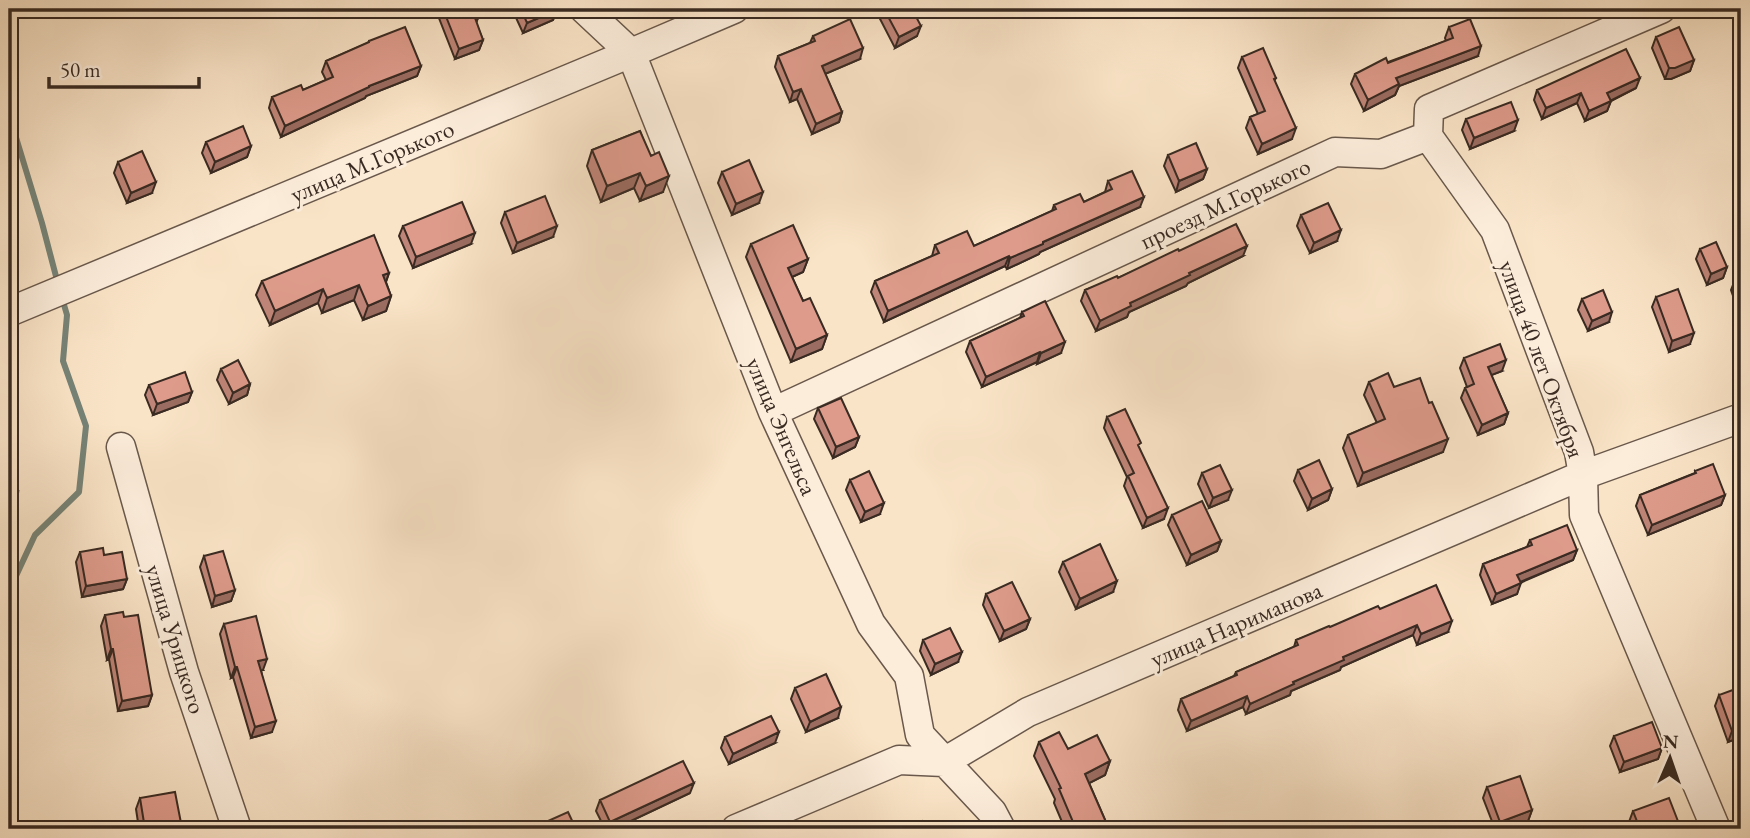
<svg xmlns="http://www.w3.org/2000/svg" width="1750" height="838" font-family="'EB Garamond',serif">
<rect width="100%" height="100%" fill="#fae4c7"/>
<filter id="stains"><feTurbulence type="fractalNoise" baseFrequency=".00286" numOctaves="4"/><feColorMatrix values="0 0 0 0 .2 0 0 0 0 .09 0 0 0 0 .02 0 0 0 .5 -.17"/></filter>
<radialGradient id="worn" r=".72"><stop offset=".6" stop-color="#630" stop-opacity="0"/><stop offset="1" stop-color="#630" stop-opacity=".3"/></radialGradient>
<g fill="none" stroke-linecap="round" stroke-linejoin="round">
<!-- stream -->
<path stroke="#768377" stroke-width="6" d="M9,41l6,-32
M9,107l2,14 31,102 16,61
M9,591l26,-56 44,-43 7,-66 -23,-65 4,-46 -5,-17"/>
<!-- minor casing -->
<g stroke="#69584b" stroke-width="31">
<path id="minor" d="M584,9l47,44 142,359 98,212 38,52 11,59 72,77 9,17
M1428,136l67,94 84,222 4,23 1,40 132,314
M9,312l622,-259 103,-44
M773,412l562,-260 46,2 47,-18 1,-27 232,-100
M121,447l63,225 53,157
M736,829l163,-69 45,2 84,-50 555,-237 158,-57"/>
</g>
<!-- minor -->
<use href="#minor" stroke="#fceddb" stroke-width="28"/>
</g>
<!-- wall -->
<path fill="#bf8578" stroke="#392a22" stroke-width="2" d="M439,9h40l1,4 -4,10 7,17 -4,10 -24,9 -18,-46z
M512,9h44l1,1 -4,10 -30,13z
M881,9h31l5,27 -22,12 -17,-33z
M948,9h15l-11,6z
M1449,27l29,29 -79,30 -4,9 -31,16 -13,-27 4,-10 91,-33 -1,-3z
M813,36l47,23 -35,15 17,38 -3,10 -27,12 -15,-35 -7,3 -15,-35 3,-11 32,-13z
M1656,37l38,23 -4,11 -19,8h-6l-13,-31z
M369,41l52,25 -4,10 -51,20 -1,2 -84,39 -12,-29 3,-11 31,-7 23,-10 -4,-8 4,-11 42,-18z
M1242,57l34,21 -2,3 18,58 -34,15 -12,-26 4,-11 8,-3 -20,-46z
M1636,88l-25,13 -4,10 -22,10 -8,-18 -35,16 -8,-19 3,-10z
M1466,119l48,12 -44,18 -8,-19z
M640,131l23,61 -23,9 -6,-13 -33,14 -14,-36 5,-16z
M206,142l45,4 -4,11 -36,16 -9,-20z
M1168,155l39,14 -4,10 -27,13 -12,-26z
M118,162l34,31 -25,10 -13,-30z
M722,172l37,31 -27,12 -14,-32z
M1108,181l32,26 -100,45 -1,2 -32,15 -2,-3 -121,56 -13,-30 4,-11 57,-25 3,-11 39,1 78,-35 2,-6 30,-3 21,-10z
M505,212l48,25 -40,16 -12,-30z
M1301,215l36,26 -27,12 -13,-27z
M403,226l68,18 -58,24 -14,-32z
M751,244l57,15 -5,13 -11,5 11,24 24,34 -5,14 -31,13 -45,-105z
M1700,249l27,18 -4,11 -16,7 -11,-26z
M1179,251l64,5 -55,27 -2,3 -57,26 -2,5 -31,14 -15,-30 4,-11 33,-12z
M389,273l-3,9 5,14 -5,15 -23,9 -9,-20 -32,13 -4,-10 -48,22 -14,-30 6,-14z
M1741,277v42l-10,-29 4,-10z
M1656,297l34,47 -21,8 -17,-45z
M1582,299l27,23 -21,9 -10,-21z
M1022,312l39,41 -24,11v-2l-55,25 -16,-35 4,-11 50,-23z
M1464,358l38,13 -11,4 17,38 -4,11 -26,11 -17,-37 4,-10 2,-1 -7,-19z
M221,369l29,15 -3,11 -18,9 -12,-24z
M1369,382l25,5 35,16 14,49 -85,34 -15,-38 5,-13 29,-12 -13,-28z
M149,385l43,7 -4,10 -35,13 -8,-20z
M818,408l41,29 -4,10 -22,11 -19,-39z
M1107,417l32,31 25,71 -21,9 -19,-42 3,-9 -23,-49z
M1298,470l34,19 -4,11 -20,10 -14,-29z
M1695,471l30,24 -4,10 -73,30 -12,-29 4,-11 55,-22z
M1202,473l26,27 -19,8 -11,-24z
M850,480l30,34 -19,8 -15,-32z
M1172,515l49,26 -4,10 -30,14 -19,-40z
M1530,540l47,10 -4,10 -53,23 -3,11 -25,10 -12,-29 3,-11 44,-17z
M80,552l24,3 23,24 -4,10 -41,8 -6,-35z
M204,556l31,34 -4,11 -19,6 -12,-40z
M1063,562l50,30 -37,17 -17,-37z
M986,594l44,25 -4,10 -26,12 -17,-36z
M1380,609l68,23 -31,13 -4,-10 -72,32 -1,3 -49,21 -1,4 -44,19 -3,-7 -56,24 -9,-21 3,-11 53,-23 2,-4 58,-25 2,-7z
M105,615l19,2 28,78 -4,11 -30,5 -9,-52 -2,1 -6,-34z
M224,624l39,46h-2l11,62 -21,6 -18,-61 -2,1 -11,-44z
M923,640l35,22 -27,13 -11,-24z
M795,688l43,30 -32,14 -15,-33z
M1719,695l22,42 -13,5 -13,-36z
M1614,736l48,12 -4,11 -38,13 -10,-26z
M725,737l50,6 -46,21 -8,-16z
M1039,742l29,7 42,12 -5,14 -16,8 20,46h-44l-11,-26 1,-4 -21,-43z
M1741,774v15l-2,-8z
M1487,787l45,23 -4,11 -23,8h-10l-12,-31z
M690,793l-76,36h-9l-9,-18 4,-11z
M140,798l41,25 -3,6h-39l-3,-20z
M1633,811l48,18h-49l-3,-7z"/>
<!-- shaded-wall -->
<path fill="#9b6c61" stroke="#392a22" stroke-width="2" d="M954,9h9l-11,6z
M1498,9h9l-11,4z
M1572,9h7l-9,4z
M557,10l-4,10 -30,13 4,-10z
M480,13l-4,10 -2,-8z
M921,26l-4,10 -22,12 4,-11z
M483,40l-4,10 -24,9 4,-10z
M1481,46l-3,10 -79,30 -4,9 -31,16 4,-11 28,-22z
M863,48l-3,11 -42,18 4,-11z
M1694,60l-4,11 -19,8h-6l4,-11z
M421,66l-4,10 -51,20 -1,2 -84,39 4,-11 84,-40z
M1640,78l-4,10 -32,16 3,-11z
M801,89l-4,10 -7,3 3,-10z
M1581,93l-4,10 -35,16 4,-11z
M1611,101l-4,10 -22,10 4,-10z
M842,112l-3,10 -27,12 4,-10z
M1518,120l-4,11 -44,18 4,-11z
M1296,128l-4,11 -34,15 4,-10z
M251,146l-4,11 -36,16 4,-11z
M1207,169l-4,10 -27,13 3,-11z
M640,173l-6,15 -33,14 6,-16z
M669,176l-6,16 -23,9 6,-15z
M156,182l-4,11 -25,10 4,-10z
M763,192l-4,11 -27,12 4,-11z
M1144,197l-4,10 -100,45 -1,2 -32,15 3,-11 33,-16z
M557,226l-4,11 -40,16 4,-10z
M1341,230l-4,11 -27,12 4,-10z
M475,233l-4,11 -58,24 3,-11z
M1247,246l-4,10 -55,27 -2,3 -57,26 -2,5 -31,14 4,-10 30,-18 59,-30z
M1009,256l-4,10 -121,56 4,-11z
M808,259l-5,13 -20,9 5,-13z
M1727,267l-4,11 -16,7 4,-11z
M389,273l-5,14 -1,-12z
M359,285l-5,15 -32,13 5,-15z
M323,289l-5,14 -48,22 5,-14z
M391,296l-5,15 -23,9 5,-14z
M1612,312l-3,10 -21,9 4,-10z
M1694,333l-4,11 -21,8 3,-11z
M827,335l-5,14 -31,13 5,-13z
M1065,342l-4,11 -24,11 4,-11z
M1040,352l-3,10 -55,25 4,-10z
M1506,360l-4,11 -18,7 4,-11z
M250,384l-3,11 -18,9 4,-11z
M192,392l-4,10 -35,13 4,-11z
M17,404l-4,10 -4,2v-9z
M1508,413l-4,11 -26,11 4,-10z
M859,437l-4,10 -22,11 3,-11z
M1448,439l-5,13 -85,34 5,-13z
M1332,489l-4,11 -20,10 4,-11z
M1232,490l-4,10 -19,8 4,-10z
M18,492l-2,5 -7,3v-5z
M1725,495l-4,10 -73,30 4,-10z
M884,503l-4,11 -19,8 4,-10z
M1168,508l-4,11 -21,9 4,-10z
M1221,541l-4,10 -30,14 4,-10z
M1577,550l-4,10 -60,25 4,-10z
M127,579l-4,10 -41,8 4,-11z
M1117,581l-4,11 -37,17 4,-10z
M1521,583l-4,11 -25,10 4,-10z
M235,590l-4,11 -19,6 3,-11z
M1030,619l-4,10 -26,12 4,-10z
M1452,621l-4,11 -31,13 4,-11z
M1417,625l-4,10 -72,32 -1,3 -49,21 -1,4 -44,19 4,-10 93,-47z
M111,649h2l-4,10 -2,1z
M962,652l-4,10 -27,13 4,-11z
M267,659l-4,11 -9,2 4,-11z
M235,667h2l-4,10 -2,1z
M152,695l-4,11 -30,5 4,-10z
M1247,696l-4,11 -56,24 4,-10z
M841,707l-3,11 -32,14 4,-10z
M276,721l-4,11 -21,6 4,-11z
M1741,728v9l-13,5 4,-11z
M779,732l-4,11 -46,21 4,-10z
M1662,748l-4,11 -38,13 4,-10z
M1110,761l-5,14 -25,13 5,-14z
M694,783l-4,10 -76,36h-6l2,-7z
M1532,810l-4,11 -23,8h-8l3,-7z
M181,823l-3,6h-33z"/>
<!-- building -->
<path fill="#de9b8b" stroke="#392a22" stroke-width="2" d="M443,9h36l1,4 -6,2 9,25 -24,9z
M521,9h35l1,1 -30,13z
M884,9h28l9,17 -22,11z
M850,19l13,29 -41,18 20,46 -26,12 -15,-35 -8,3 -15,-36 37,-15 -2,-5z
M1470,19l11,27 -85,32 3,6 -31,16 -13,-26 31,-16 2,5 65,-25 -4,-11z
M405,27l16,39 -52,20v1l-84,39 -13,-29 29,-12 2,5 30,-13 -7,-16 43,-19v-1z
M1679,27l15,33 -19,8h-6l-13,-31z
M1263,48l13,30 -2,1 22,49 -34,16 -12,-27 15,-6 -23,-54z
M1626,49l14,29 -33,15 4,8 -22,10 -8,-18 -35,15 -9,-18z
M1511,102l7,18 -44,18 -8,-19z
M243,126l8,20 -36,16 -9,-20z
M640,131l11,25 8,-4 10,24 -23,10 -6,-13 -33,13 -15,-36z
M1196,143l11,26 -28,12 -11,-26z
M142,151l14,31 -25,11 -13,-31z
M749,160l14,32 -27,12 -14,-32z
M1132,171l12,26 -101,45v2l-33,14 -1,-2 -121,55 -13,-30 64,-28 -4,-8 32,-14 7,15 82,-37 -2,-4 26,-11 4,8 28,-13 -4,-8z
M545,196l12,30 -40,17 -12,-31z
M462,202l13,31 -59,24 -13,-31z
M1328,203l13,27 -27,13 -13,-28z
M1236,224l11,22 -58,27 1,2 -60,28 1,3 -31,15 -15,-31 32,-14 1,2 60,-29 1,2z
M793,225l15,34 -20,9 15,33 7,-3 17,37 -31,14 -45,-105z
M374,235l15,38 -6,2 8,21 -23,10 -9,-21 -32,13 -4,-9 -48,22 -13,-30z
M1716,242l11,25 -16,7 -11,-25z
M1741,277v21l-6,-18z
M1678,289l16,44 -22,8 -16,-44z
M1603,290l9,22 -20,9 -10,-22z
M1045,301l20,41 -24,11 -1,-1 -54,25 -16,-36 54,-25 -2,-4z
M1500,344l6,16 -18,7 20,46 -26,12 -17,-37 9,-4 -10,-26z
M238,360l12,24 -17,9 -12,-24z
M185,372l7,20 -35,12 -8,-19z
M1388,373l6,14 26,-9 9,25 3,-1 16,37 -85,34 -15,-38 37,-16 -16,-37z
M9,383l8,21 -8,3z
M841,398l18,39 -23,10 -18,-39z
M1125,409l16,34 -3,2 30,63 -21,10 -19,-42 6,-3 -27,-56z
M1319,460l13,29 -20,10 -14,-29z
M1713,464l12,31 -73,30 -12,-30 56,-22 -1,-2z
M1220,465l12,25 -19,8 -11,-25z
M10,470l8,22 -9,3v-24z
M869,471l15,32 -19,9 -15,-32z
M1202,501l19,40 -30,14 -19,-40z
M1567,525l10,25 -60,25 4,8 -25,11 -13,-30 49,-19 -2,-5z
M1100,544l17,37 -37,18 -17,-37z
M103,548l1,7 18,-3 5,27 -41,7 -6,-34z
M223,551l12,39 -20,6 -11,-40z
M1012,582l18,37 -26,12 -18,-37z
M1436,585l16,36 -31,13 -4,-9 -74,32 1,3 -51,22 1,2 -44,20 -3,-8 -56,25 -10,-22 56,-24 -1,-3 62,-27 -2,-5 33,-14 1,1 48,-21 2,3z
M123,612l1,5 14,-2 14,80 -30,6 -9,-52h-2l-6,-34z
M256,616l11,43 -9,2 18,60 -21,6 -18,-60h-2l-11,-43z
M950,628l12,24 -27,12 -12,-24z
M826,674l15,33 -31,15 -15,-34z
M1741,687v41l-9,3 -13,-36z
M771,716l8,16 -46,22 -8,-17z
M1652,722l10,26 -38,14 -10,-26z
M1059,732l9,17 29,-14 13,26 -25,13 24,55h-33l-17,-40 2,-1 -22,-46z
M683,761l11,22 -84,39 -10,-22z
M1520,776l12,34 -32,12 -13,-35z
M175,792l6,31 -36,6 -5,-31z
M1669,798l12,31h-41l-7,-18z
M568,812l8,17h-35l-2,-4z
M922,821l4,8h-21z"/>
<g text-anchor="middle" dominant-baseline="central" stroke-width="6" stroke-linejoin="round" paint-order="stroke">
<!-- street labels -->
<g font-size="24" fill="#392a22" stroke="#fceddb">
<text transform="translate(372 161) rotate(-23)">улица М.Горького</text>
<text transform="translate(1225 203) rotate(-25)">проезд М.Горького</text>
<text transform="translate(1542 359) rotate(70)">улица 40 лет Октября</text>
<text transform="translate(782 426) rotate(67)">улица Энгельса</text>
<text transform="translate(1236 624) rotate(-23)">улица Нариманова</text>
<text transform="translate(176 639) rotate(73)">улица Урицкого</text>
</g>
</g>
<!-- margin -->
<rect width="1750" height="838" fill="none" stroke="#fae4c7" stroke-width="35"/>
<rect x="10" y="10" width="1729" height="817" fill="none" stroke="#392a22" stroke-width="3.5"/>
<rect x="18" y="18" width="1715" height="803" fill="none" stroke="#392a22" stroke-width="2"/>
<!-- north arrow -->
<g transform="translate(1670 758) rotate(2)" stroke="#fceddb" stroke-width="5" paint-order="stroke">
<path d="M0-5L12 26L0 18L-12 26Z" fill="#392a22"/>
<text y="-10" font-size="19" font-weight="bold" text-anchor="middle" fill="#392a22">N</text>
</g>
<!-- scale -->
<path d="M49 77v10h150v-10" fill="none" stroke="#392a22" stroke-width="3.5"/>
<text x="60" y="77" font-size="21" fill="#392a22" stroke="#fceddb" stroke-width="5" paint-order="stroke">50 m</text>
<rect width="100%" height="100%" filter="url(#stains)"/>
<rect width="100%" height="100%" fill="url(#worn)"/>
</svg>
